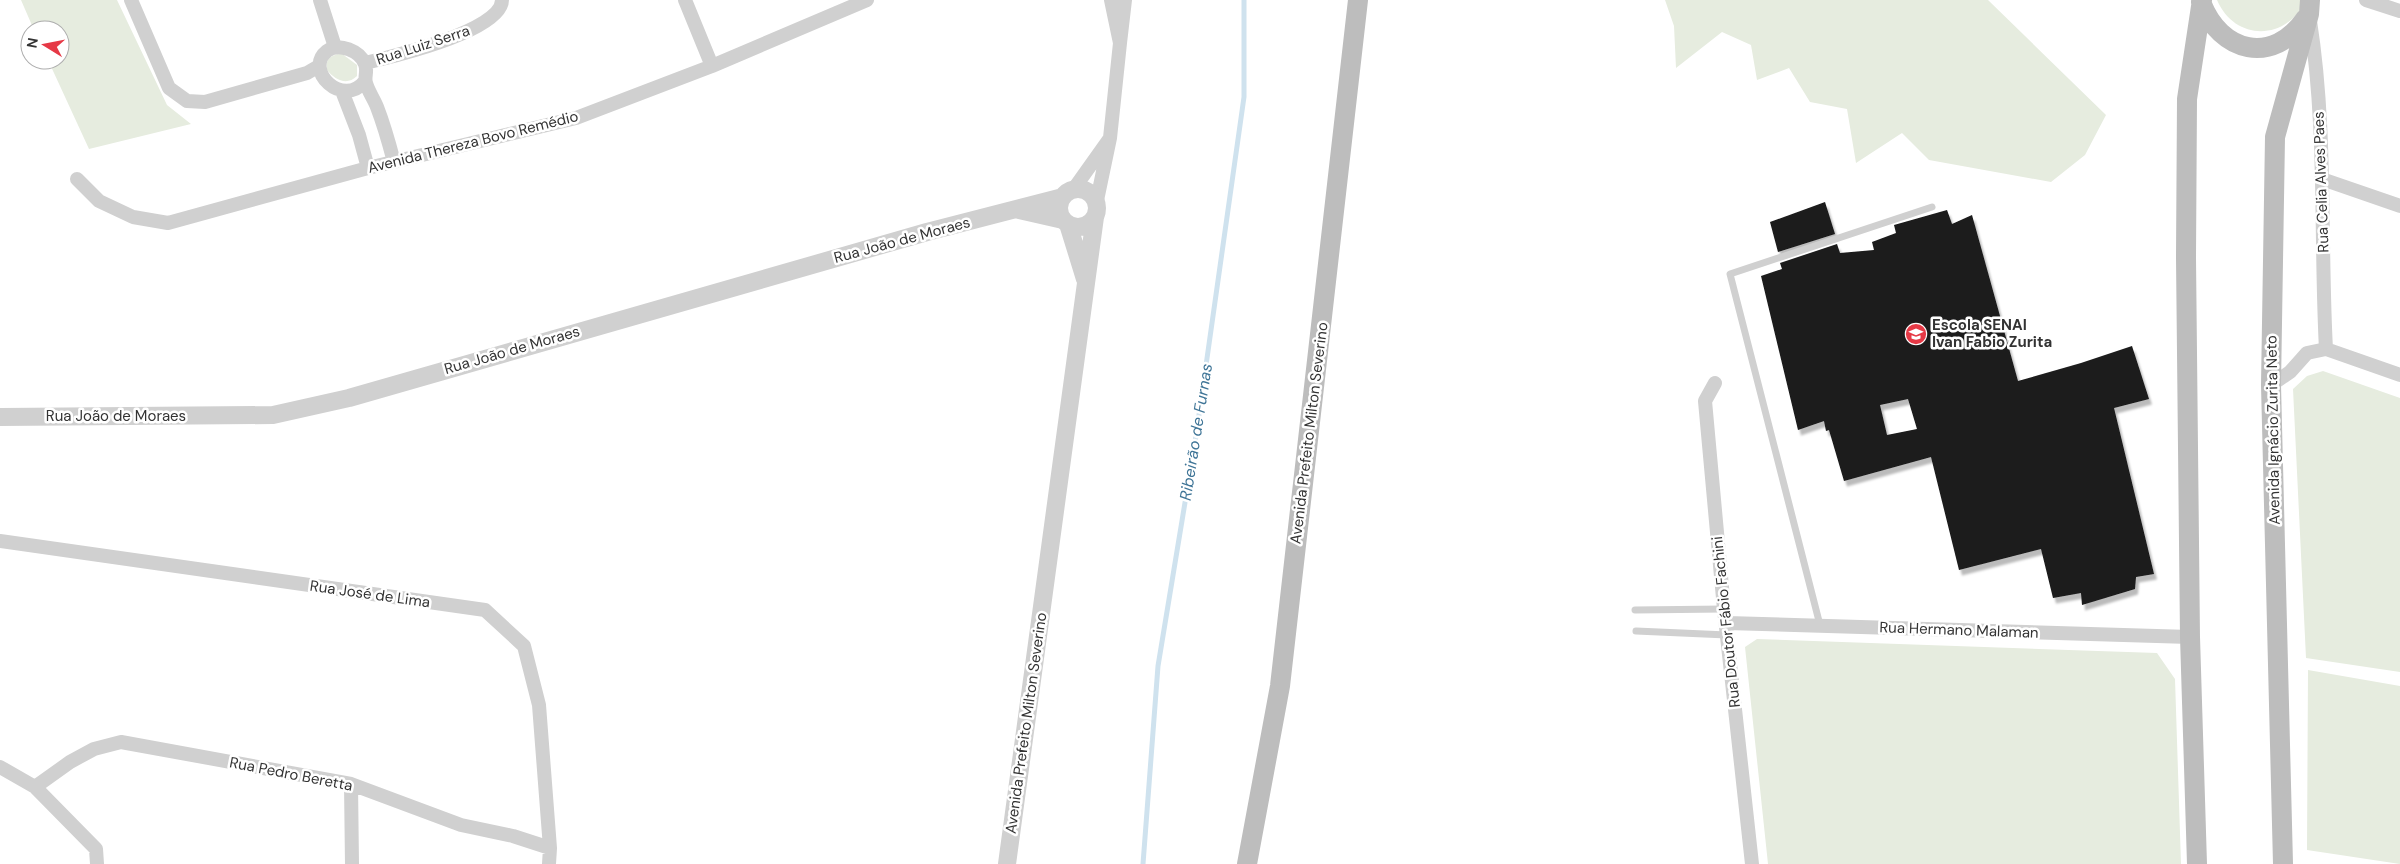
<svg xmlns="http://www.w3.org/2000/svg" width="2400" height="864" font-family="'DM Sans',sans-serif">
<defs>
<filter id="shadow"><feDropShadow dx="3" dy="5.5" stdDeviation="1" flood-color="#0004"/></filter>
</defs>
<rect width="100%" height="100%" fill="#fff"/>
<!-- green -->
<path fill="#e6ecdf" d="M21,0h96l50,105 24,19 -102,25 -41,-89h12v-30h-26z
M1665,0h323l118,115 -21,40 -34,27 -122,-22 -27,-27 -46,30 -9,-54 -37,-7 -21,-34 -32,12 -6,-35 -29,-13 -46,36 -2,-42z
M2217,0h89c-19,41 -71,42 -89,0z
M341,53l16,12v11c-10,10 -22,4 -30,-6 -2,-12 4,-14 14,-17z
M2323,371l77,27v274l-94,-14 -13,-269 14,-13z
M1757,639l400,14 18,26 6,185h-413l-23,-217z
M2308,670l92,16v178l-93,-14z"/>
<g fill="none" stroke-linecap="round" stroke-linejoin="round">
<!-- stream -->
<path stroke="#cfe2ee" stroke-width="5" d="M1143,864l15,-198 38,-230 48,-339v-97"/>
</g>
<!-- building -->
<path fill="#1a1a1a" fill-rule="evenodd" filter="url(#shadow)" d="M1825,202l10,32 -57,18 -8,-30z
M1947,210l5,14 20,-9 46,166 63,-18 51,-17 17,53 -35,9 40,166 -18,3 -1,12 -53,16 -1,-12 -28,5 -12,-49 -82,21 -28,-113 -87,24 -15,-51 -3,1 -2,-10 -26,9 -37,-154 21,-7 -2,-6 57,-19 3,9 34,-3 -2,-8 24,-9 -2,-8zM1908,399l9,30 -30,6 -7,-30z"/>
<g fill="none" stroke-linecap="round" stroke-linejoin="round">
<!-- service -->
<path stroke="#d0d0d0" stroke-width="7" d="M1635,610l89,-1
M1820,625l-90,-351 202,-67
M1636,631l91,4"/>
<!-- minor -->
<path stroke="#d0d0d0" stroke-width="14" d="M131,0l38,88 18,13 18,1 102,-29 12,-7
M320,0l15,47
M685,0l27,66
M1111,0l9,43 5,-43
M2366,0l34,11
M2310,21c17,108 10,219 16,328
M365,63c26,-6 137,-32 137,-63
M365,81c-22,28 -62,-11 -38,-30 12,-9 33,0 38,13 3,7 -1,13 1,19 2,8 8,16 11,24 7,18 12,36 17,55
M342,91l17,44 9,33
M1110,138l10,-95
M77,179l22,22 34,16 35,6 200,-55 208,-50 136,-52 155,-66
M2322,179l78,27
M1073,190l37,-52 -14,67
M2326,349l74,26
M1715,383l-10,18 19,208 28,255
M2271,385l19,-13 17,-19 19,-4
M0,541l485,69 39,36 15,59 11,143 -1,16
M1727,623l463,14
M0,767l35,20 61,62 1,15
M351,784l1,80
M35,787l35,-25 24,-13 27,-7 230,42 110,41 52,11 37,12"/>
<!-- tertiary -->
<path stroke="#d0d0d0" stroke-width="18" d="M1059 208a19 19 0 1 1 38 0a19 19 0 1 1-38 0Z
M1019,210l44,10
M1068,224l17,55
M0,417l273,-2 76,-17 578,-166 136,-35
M1007,864l88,-647"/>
<!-- secondary -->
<path stroke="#bdbdbd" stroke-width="20" d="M2201,2c19,51 72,64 105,16
M1247,864l33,-178 78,-686
M2197,864l-7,-227 -4,-379 1,-159 15,-99
M2283,864l-12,-479 4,-248 34,-123 1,-14"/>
</g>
<!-- icons -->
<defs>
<g id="school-disc" transform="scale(1.125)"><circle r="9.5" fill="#e63946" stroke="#fff"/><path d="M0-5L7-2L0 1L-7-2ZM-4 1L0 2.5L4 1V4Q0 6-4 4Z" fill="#fff"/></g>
</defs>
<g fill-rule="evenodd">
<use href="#school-disc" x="1916" y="334"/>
</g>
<g text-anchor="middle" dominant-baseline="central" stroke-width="5" stroke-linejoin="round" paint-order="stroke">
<!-- street labels -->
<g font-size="15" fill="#333" stroke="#fff">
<text transform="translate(423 45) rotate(-18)">Rua Luiz Serra</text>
<text transform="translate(473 142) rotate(-14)">Avenida Thereza Bovo Remédio</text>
<text transform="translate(2321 182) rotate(-92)">Rua Celia Alves Paes</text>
<text transform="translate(902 240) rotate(-15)">Rua João de Moraes</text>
<text transform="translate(512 350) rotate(-16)">Rua João de Moraes</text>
<text x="116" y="416">Rua João de Moraes</text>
<text transform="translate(2273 430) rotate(-91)">Avenida Ignácio Zurita Neto</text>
<text transform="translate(1309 433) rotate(-83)">Avenida Prefeito Milton Severino</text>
<text transform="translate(370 594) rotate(8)">Rua José de Lima</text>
<text transform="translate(1726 622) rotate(-96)">Rua Doutor Fábio Fachini</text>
<text transform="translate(1959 630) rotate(2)">Rua Hermano Malaman</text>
<text transform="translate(1026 723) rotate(-82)">Avenida Prefeito Milton Severino</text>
<text transform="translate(291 774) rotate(11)">Rua Pedro Beretta</text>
</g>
<!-- poi labels -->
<g font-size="15" font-weight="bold" fill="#333" stroke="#fff" text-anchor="start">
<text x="1932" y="325">Escola SENAI<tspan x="1932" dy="17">Ivan Fabio Zurita</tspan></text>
</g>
<!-- water labels -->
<g font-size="16" font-style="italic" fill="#3f7597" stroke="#fff">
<text transform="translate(1196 432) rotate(-81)">Ribeirão de Furnas</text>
</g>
</g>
<!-- north arrow -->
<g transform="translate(45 45) rotate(280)"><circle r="24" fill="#ffffff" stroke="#adadad"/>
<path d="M0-4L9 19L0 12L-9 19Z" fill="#e63946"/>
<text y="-8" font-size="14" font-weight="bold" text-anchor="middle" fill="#333333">N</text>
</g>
</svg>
